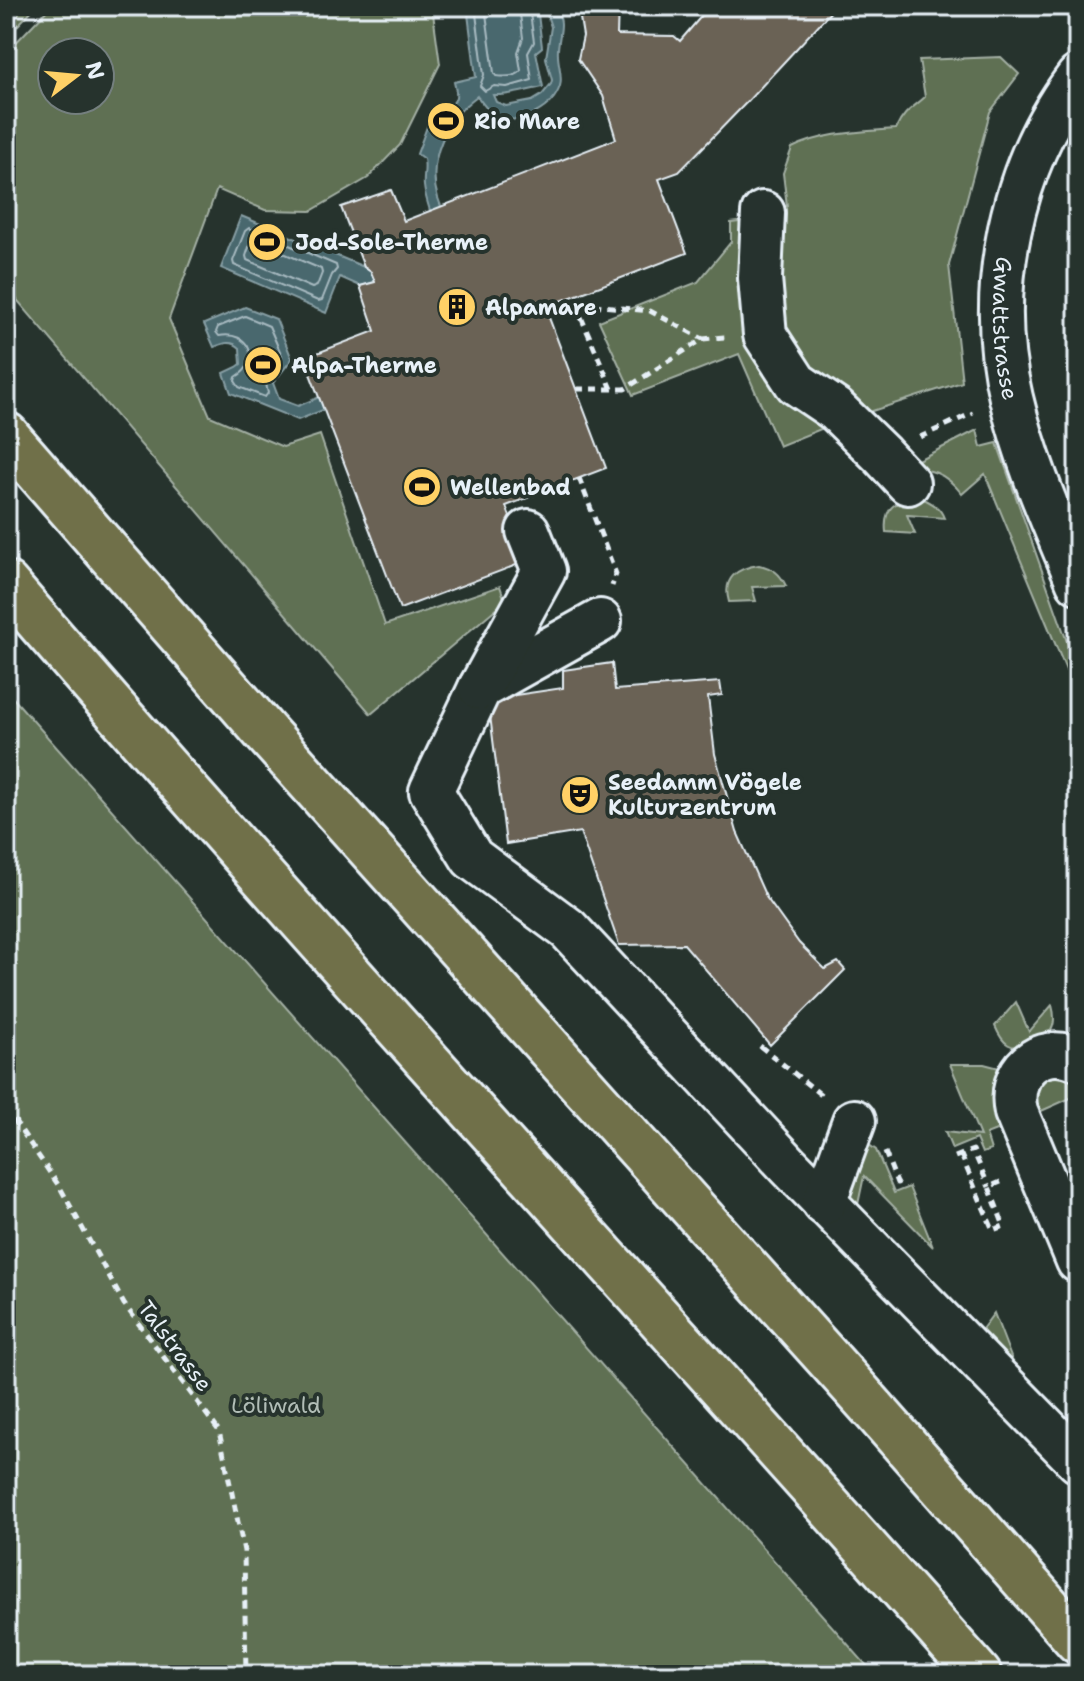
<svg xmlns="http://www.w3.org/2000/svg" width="1084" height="1681" font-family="'Shantell Sans',sans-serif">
<rect width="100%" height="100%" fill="#26332d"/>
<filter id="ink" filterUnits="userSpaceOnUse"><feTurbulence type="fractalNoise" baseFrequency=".0125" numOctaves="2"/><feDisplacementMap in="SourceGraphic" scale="16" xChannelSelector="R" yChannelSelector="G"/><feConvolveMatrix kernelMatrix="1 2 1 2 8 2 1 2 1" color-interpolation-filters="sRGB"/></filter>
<g filter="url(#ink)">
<!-- green -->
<path fill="#5f7052" stroke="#a4b0a5" stroke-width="2" fill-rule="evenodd" d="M6,6h30l-30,32z
M51,6h381l8,58 -40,81 -32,33 -57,33 -46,-1 -48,-21 -48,130 41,97 73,31 37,-12 65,190 115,-39 5,15 -134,113 -365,-427v-234zM52,52h48v48h-48z
M1001,57l18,17 -29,38 -41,153 13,117 -99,32 -26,-18 -55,-60 -11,-125 16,-5 -4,-33 9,-25c33,-16 68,-16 104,-19 8,-18 16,-20 29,-32l-6,-37z
M755,220l-5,35 76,172 -47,19 -40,-92 -106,41 -34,-74 99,-39 33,-40v-19z
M977,430l4,17 16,-4 81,230v26l-93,-225 -23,20c-17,-22 -32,-26 -60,-26z
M922,498c10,5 18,9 22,20l-37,-3 8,19 -29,-2c-3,-28 12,-32 36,-34z
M759,565c14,3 21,8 27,21l-34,1 4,14 -27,1c-7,-24 8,-34 30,-37z
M6,690l869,985h-869z
M1016,1002l13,30 23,-27c6,22 -1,32 -22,39 -19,7 -27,1 -35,-18z
M950,1064h34l23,6 2,55 -23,9 5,16 -9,3 -6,-14 -24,10 -7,-17 35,4z
M1042,1071l36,4v25l-3,-4 -45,20 -4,-24z
M858,1137l18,13 18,43 15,-6 24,60 -69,-71 -7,33 -15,-14z
M994,1313l25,65 -42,-42z"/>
<!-- water -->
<path fill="#48686e" stroke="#889fa5" stroke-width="2" d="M467,6h70l5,41 -6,5 7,35c-16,3 -34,9 -50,8l3,7 10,4 26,-5 10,-6 9,-11 1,-4 -6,-22 5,-31 -7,-21h13c1,6 4,12 4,18 0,11 -4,21 -3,31 0,10 5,21 2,31 -7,22 -38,40 -61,31 -10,-4 -16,-13 -22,-21 -30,22 -51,64 -39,102 4,12 10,24 15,35l-13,5c-6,-17 -14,-34 -16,-52 -1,-9 2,-18 0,-27l-7,-5 11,-30 5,2c6,-4 21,-22 23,-29 1,-5 -1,-10 -2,-15l22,-5z
M241,216l123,51 7,5 4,10 -15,4 -20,-9 -14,36 -105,-45z
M245,307l31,12 16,40 -19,24 6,16 19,7 58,-24 5,13 -63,25 -67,-27 -7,-20 13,-6 4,-3 -1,-16c-8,-8 -16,-5 -26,-1l-10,-23z"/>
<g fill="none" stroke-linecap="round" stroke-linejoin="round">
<!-- shore -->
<path stroke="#a8bac1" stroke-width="2" d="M475,6l9,69 -4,11 5,5 9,-5 13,1 25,-7 -4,-27 6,-11 -5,-36
M485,6l9,67 2,3c8,1 20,1 25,-5l-3,-19 5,-14 -4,-32
M249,228l87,37 1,4 -5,6 -10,25 -4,1 -84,-36 -1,-4 12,-30z
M255,241l66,28 1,4 -5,13 -5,2 -65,-28 -1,-4 4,-12z
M245,316l24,10 13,30c-7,15 -20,19 -14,37l-3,4 -26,-10 -4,-6 1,-4c26,-15 14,-47 -17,-41l-3,-4 2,-5z"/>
</g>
<!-- building -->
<path fill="#6b6254" stroke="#e8f1f8" stroke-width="2" d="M578,6h40l-1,29 57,1 6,5 30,-35h79l6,5 5,-5h36l-90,97 -67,69 -20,7 28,74 -142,54 61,161 -100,38 21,55 -127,48 -96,-251 71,-27 -15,-45 15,-4 -4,-10 -7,-5 -23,-60 50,-17 13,31 212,-82 -13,-43 -25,-37 5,-23z
M612,663l3,27 105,-8 2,13 -14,2 7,57 22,78 29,65 33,46 26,26 13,-7 7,8 -75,75 -86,-101 -65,1 -39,-113 -74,12 -18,-145 75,-11v-18z"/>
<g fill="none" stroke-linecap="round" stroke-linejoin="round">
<!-- minor casing -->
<g stroke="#e8f1f8" stroke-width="48">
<g id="minor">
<path id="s1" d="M1078,77c-67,88 -93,214 -67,321 15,64 42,124 67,184"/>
<path d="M763,213l-3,65 5,57 31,48 40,27 46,45 26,28"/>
<path d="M600,621l-120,67 -49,103 41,67 96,71 221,237 289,295"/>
<path d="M480,688l64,-117 -16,-40"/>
<path d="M1078,1059c-39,-17 -71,13 -62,53l62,149"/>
<path d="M824,1203l30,-82"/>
</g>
</g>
<!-- highway casing -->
<g stroke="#e8f1f8" stroke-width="50">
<path id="highway" d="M6,435l259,297 603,671 210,238
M6,584c318,369 650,726 973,1091"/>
</g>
<!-- path -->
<path stroke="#e8f1f8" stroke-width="5" stroke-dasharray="8 6" stroke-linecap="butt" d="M577,389h48l78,-50 22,-2
M612,389l-37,-86 75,8 53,28
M920,437l53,-24
M579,478l37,96 -4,12
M760,1046l65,52
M6,1108l55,81 63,115 95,127 25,120 2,124
M885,1152l12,31 7,-4
M961,1155l32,75 11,-4 -15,-39 14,-6
M955,1157l18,-7 16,37"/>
<!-- minor -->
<use href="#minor" stroke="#26332d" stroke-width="42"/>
<!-- highway -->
<use href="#highway" stroke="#70704a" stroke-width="44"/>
</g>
</g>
<!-- icons -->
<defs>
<g id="stadium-disc" transform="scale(2)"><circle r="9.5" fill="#ffd166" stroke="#26332d"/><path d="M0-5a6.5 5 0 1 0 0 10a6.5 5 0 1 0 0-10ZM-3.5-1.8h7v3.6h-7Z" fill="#111"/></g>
<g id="building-disc" transform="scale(2)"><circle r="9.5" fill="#ffd166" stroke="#26332d"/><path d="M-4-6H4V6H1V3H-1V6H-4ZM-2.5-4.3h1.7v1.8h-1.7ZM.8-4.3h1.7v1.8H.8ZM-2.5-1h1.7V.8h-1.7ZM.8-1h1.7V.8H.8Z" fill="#111"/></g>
<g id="theatre-disc" transform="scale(2)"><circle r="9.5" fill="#ffd166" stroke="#26332d"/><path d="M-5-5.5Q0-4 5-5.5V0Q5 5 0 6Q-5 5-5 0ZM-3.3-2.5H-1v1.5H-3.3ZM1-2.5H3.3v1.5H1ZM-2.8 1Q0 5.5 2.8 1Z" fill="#111"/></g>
</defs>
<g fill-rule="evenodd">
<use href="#stadium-disc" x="446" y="121"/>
<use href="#stadium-disc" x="267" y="242"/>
<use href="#building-disc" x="457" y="307"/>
<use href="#stadium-disc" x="263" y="365"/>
<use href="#stadium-disc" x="422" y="487"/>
<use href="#theatre-disc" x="580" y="795"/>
</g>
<g text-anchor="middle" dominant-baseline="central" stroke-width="8" stroke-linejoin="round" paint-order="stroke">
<!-- poi labels -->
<g font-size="22" font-weight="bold" fill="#e8f1f8" stroke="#26332d" text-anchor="start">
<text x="474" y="121">Rio Mare</text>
<text x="295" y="242">Jod-Sole-Therme</text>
<text x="485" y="307">Alpamare</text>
<text x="291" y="365">Alpa-Therme</text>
<text x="450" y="487">Wellenbad</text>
<text x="608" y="782">Seedamm Vögele<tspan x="608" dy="25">Kulturzentrum</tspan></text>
</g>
<!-- street labels -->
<g font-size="22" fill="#e8f1f8" stroke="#26332d">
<text stroke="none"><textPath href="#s1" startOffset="268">Gwattstrasse</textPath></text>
<text transform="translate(175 1346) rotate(53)">Talstrasse</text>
</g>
<!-- park labels -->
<g font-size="22" fill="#b1bdb6" stroke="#26332d">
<text x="276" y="1405">Löliwald</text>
</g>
</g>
<!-- margin -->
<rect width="1084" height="1681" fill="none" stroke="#26332d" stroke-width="32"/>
<rect x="16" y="16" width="1052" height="1649" fill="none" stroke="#e8f1f8" stroke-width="3" filter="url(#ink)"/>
<!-- north arrow -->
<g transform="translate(76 76) rotate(74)"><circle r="38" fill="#26332d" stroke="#747f7e" stroke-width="2"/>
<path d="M0-6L14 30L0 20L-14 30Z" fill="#ffd166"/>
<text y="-12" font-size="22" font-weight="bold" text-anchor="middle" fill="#e8f1f8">N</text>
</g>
</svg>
